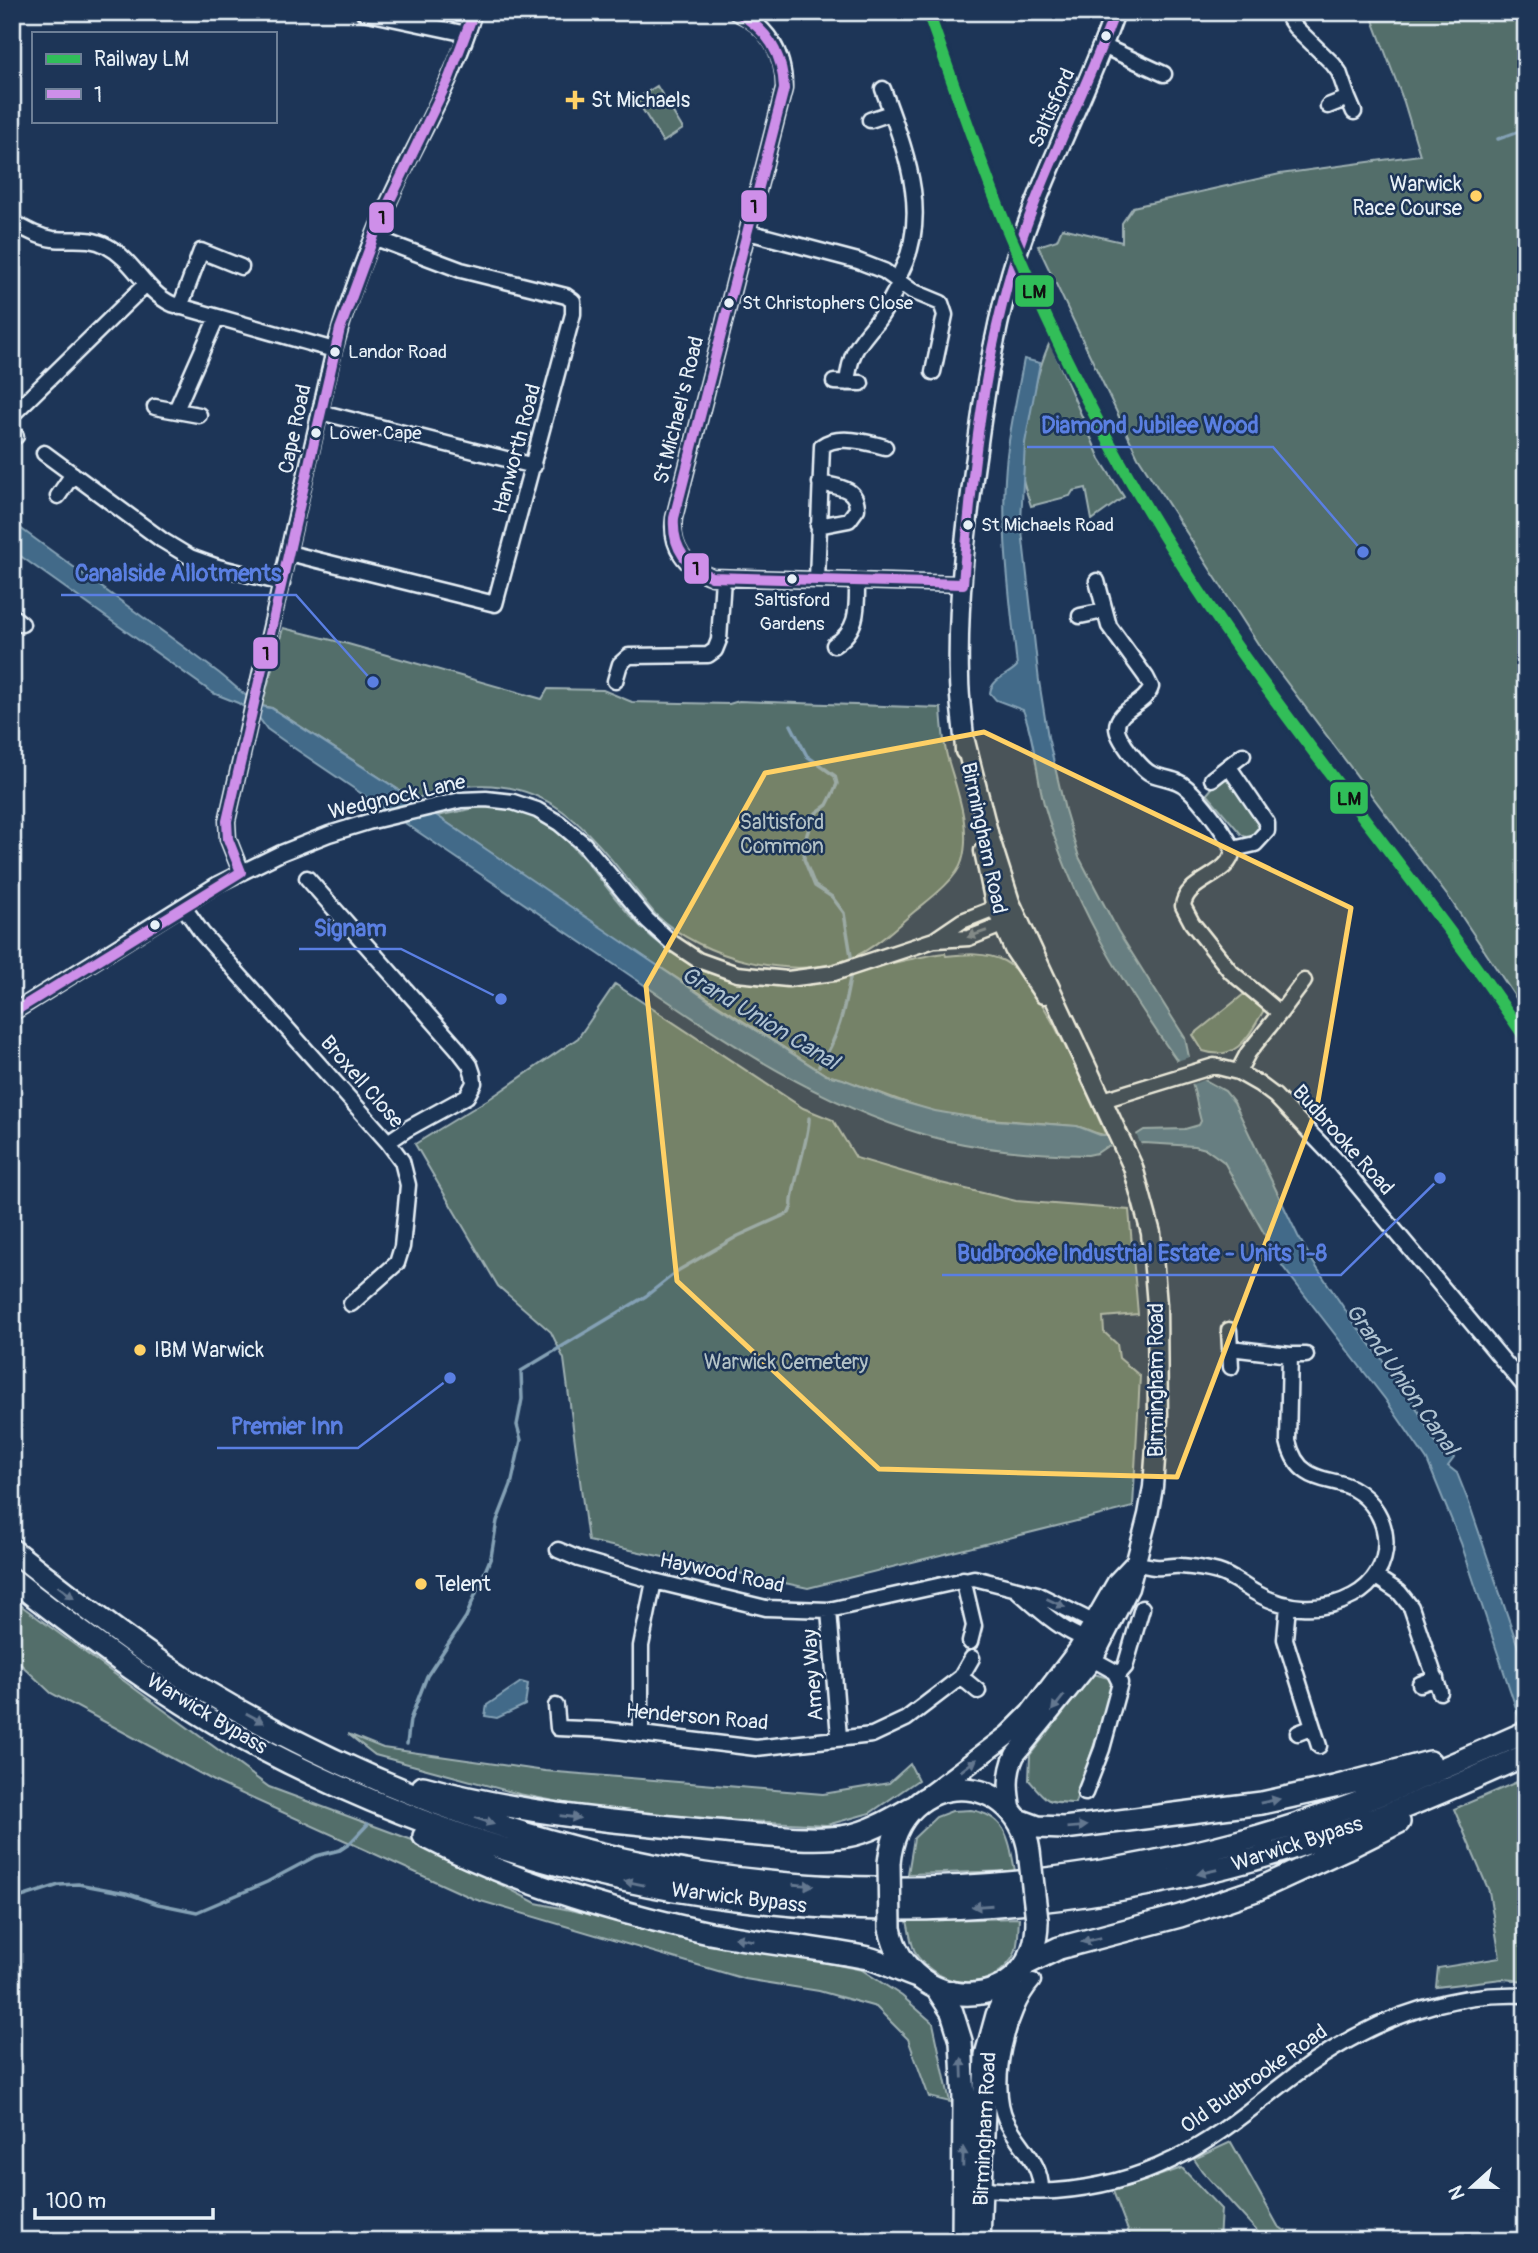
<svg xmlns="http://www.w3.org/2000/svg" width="1538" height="2253" font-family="Pangolin,sans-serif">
<rect width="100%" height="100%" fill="#1d3557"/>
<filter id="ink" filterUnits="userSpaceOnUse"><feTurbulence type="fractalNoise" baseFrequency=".0143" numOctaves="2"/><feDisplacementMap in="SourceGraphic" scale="14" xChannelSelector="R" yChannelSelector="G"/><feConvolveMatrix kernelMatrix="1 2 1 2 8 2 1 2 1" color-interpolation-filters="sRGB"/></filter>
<g filter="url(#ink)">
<!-- green -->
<path fill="#536e6b" stroke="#9eb0b2" stroke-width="2" d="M1370,12h156v1001l-74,-111 -192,-255 -122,-190 -100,-211 19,-6 5,-12 60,14v-19l11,-16 147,-33 140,-19 -16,-53z
M657,86l26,43 -20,13 -27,-43z
M1050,342l50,117 24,38 -32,23 -6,-32 -13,3 -3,5 -39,10c-3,-10 -8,-21 -9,-32 -3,-30 15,-104 28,-132z
M283,628l65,16 194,55 6,-10 55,1 29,12 97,2 10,-3 202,7c1,16 2,32 6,48 9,32 25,71 15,105 -5,18 -32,38 -47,50 -18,15 -38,35 -59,45 -60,28 -154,2 -200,-41 -55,-65 -93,-139 -191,-129 -17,1 -36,9 -52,13l-141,-91 -10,-2z
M1227,778l4,2 31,47 -5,7 -11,3 -5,-3 -34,-40 10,-12z
M480,807c16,1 37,1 53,7 16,5 29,22 41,34 23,24 41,53 65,77 31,32 77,57 122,60 59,3 125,-25 184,-32l1,3c19,-2 40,-4 58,5 39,21 82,132 102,174 -11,0 -20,-8 -31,-9 -46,-5 -92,-5 -138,-14 -38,-9 -73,-28 -111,-37l-211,-137 -178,-122z
M615,984l188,124 30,12 23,38 85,25 75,18 113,9 9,104 -35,3 1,15 13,12 2,14 21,18 -7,131 -325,81 -220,-47 -24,-182 -13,-27 -53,-46 -83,-142 77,-47 86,-59z
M1244,994l20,16c-15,25 -26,52 -61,41l-10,-16z
M12,1599l257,188 154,57 113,59 326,67 40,26 31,27 17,79 -21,-5 -21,-58 -32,-32 -57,-16 -74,-12 -271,-80 -258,-117 -165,-89 -39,-37z
M1094,1674l21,6 -40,123c-29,-1 -27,0 -46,-23l1,-25z
M348,1734l35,14 162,23 278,23 66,-11 21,-19 8,16 -48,33 -43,12 -201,-10 -107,-21 -144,-39z
M1526,1778v203l-24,-2 -66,8 2,-19 62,-10 -11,-67 -35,-82z
M971,1810c36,6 38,30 44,61l-107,3 6,-36 22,-21 16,-6z
M1019,1918c-1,13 0,32 -8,42 -24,33 -69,27 -93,-3 -7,-8 -8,-25 -11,-36z
M1231,2142l47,84 22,15h-34l-64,-70 -8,-12z
M1182,2168l39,41 -2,32h-87l-19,-50z"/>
<!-- water -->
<path fill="#426b89" stroke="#84a1b5" stroke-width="2" d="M1024,359l16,4 -15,80 -4,79 18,159 9,56 17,73 14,47 39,74 67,107 4,19 12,21 24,13 9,11 64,134 15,26 39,58 58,76 33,60 2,1 6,-5 3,6 -6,8 9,7 12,30 57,167v68l-65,-195 -34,-83 -42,-61 -102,-132 -59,-105 -18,-13 -12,-3 -50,-3 -38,4 -9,6 -9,2c-55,-1 -109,-5 -163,-20 -120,-35 -217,-107 -319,-176 -104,-70 -208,-141 -312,-211l-27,-19 -8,-11 -21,-15 -25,-10 -201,-143v-28c69,51 139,100 207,151 12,9 38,36 52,35l131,84 309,210 115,73 17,4 53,21 39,11 46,8 96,7 23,9h36l8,-5 41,-1 14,-4 2,-4c-6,-19 -7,-53 -25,-62 -56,-78 -106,-162 -132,-255 -8,-30 -9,-64 -21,-94l-27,-10 -6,-7c2,-15 18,-17 27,-27 -7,-70 -18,-141 -10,-211 4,-32 11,-64 17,-96z
M521,1682l7,2 -3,21 -28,13 -12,-2 2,-11z"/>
<!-- pier -->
<path fill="#1d3557" d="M1192,1056l12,20 4,3 -19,6 -8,-19 -7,-4z
M1104,1132h31l7,15 -30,3z"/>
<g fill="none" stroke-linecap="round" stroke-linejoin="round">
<!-- stream -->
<path stroke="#84a1b5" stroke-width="3.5" d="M1498,139l28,-10
M791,725l16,31 28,20 2,8 -4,9 -6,12 -11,8 -8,18 -3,10 -1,18 11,27 17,11 12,16 8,49
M819,1066c20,-27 26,-61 32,-93
M407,1744l3,-24 17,-44 39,-59 25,-60 6,-36 14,-36 10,-45 -4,-15 5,-26 -1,-28 125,-75 33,-26 59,-34 51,-23 3,-7c-3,-10 18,-70 17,-88
M12,1900l47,-15 19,-1 48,9 32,11 39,8 70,-30 49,-26 24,-6 9,-6 19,-20"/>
<!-- minor casing -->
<g stroke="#e8f1f8" stroke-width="19">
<path id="minor" d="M363,12l104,22
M736,12c32,14 49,42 48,77l-110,429c-4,28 11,50 38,59l251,7
M1285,12l10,15 38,37 6,8 9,26
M1103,46l61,28
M883,89c22,61 51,129 14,190
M1328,106l20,-8 6,14
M870,120l21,-7
M12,222c13,7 26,15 41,17 19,2 36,-3 54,7 27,14 37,45 65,58l162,46
M748,232l110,29 26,10 28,20 29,12 4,12 -12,57
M180,307l21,-56 40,16
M834,382l27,1
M847,383c4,-35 11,-37 31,-63 9,-12 15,-25 22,-38
M155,407l44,8
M176,410l41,-93
M320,412l214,54
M12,415l133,-130
M12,432l4,4
M44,453l118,87 28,17 28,10 64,16
M58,496l15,-22
M818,526l31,-6 8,-11c0,-22 -19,-22 -37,-26
M289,553l206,51 78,-290v-13l-7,-5 -105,-26 -88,-33
M817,580l5,-134c15,-12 46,-4 63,1
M1097,581l12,45 37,51 5,10c-5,18 -34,22 -34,40 -1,11 25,43 35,47 12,5 25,4 35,14 14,12 38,44 46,61 -2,28 -47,29 -50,57l9,17 39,49 49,41 -32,40 -10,19
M12,616l10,8
M1080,616l24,-5
M834,645c25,-15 23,-37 23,-63
M615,681l5,-17 9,-8 79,-1 7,-5 4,-10 4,-62
M1229,767l38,56v8l-12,13 -22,5
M1212,779l31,-24
M241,872l-13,-33 -1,-18 107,-471c16,-57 37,-112 63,-166 27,-56 60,-112 77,-172
M307,878l150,170 13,17 3,9 1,9 -7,13 -60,33 -19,13
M183,906l19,27 186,209 14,19 6,24 -6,62 -5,16 -46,41
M936,940l33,-2 41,-16
M12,1013l206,-129 63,-31 48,-19 39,-12 93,-22 25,-1 27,3 24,8 22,13 25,21 63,76 24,22 27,18 39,14 51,5 46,-6 100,-33 28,-19 43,-17
M1280,1013l24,-32
M1103,1100l111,-34 24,6 21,12 16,12 63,66 188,226
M1229,1330l2,37
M1290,1355h16
M558,1550l21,9 75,22 112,27 63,2 145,-32 63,16 56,28 4,9
M1134,1564c7,0 13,2 21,3 9,1 18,-2 26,-1 12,1 26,3 37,6 14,4 25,14 38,21 30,17 66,20 97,3 44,-23 43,-84 -1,-108 -14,-8 -31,-6 -45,-16 -11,-7 -16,-18 -19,-31l2,-86 -60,-7
M1376,1577l23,15 12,15 29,85
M963,1579l11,47 -4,16
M1017,1590c19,17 50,47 76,50
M1288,1606l-3,33 34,107
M829,1610l10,127
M1118,1675l7,-8 17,-59
M961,1677l17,14
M1420,1684l16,-6
M556,1706l2,22 50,2 148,18 116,-13 34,-16 55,-42 11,-19
M1298,1733l15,-6
M641,1734v-88l13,-65
M1085,1793l17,-44 18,-66 -6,-12 -29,-16
M1033,1981c-26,29 -44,103 -27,139 12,25 36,42 35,71
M975,2189c26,0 53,4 80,2 40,-3 81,-13 117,-31 45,-21 83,-55 123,-85 67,-50 145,-84 231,-80"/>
</g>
<!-- major casing -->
<g stroke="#e8f1f8" stroke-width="23">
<path id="major" d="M965,741l24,95 21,66 123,265 18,66 6,72 1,114 -5,68 -5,28 -19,73 -36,71 -78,96c-9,19 -7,37 -3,58
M965,751c-1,-24 -6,-49 -6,-74 -2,-75 7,-152 18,-227 9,-68 20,-136 42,-202 27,-81 68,-155 96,-236
M984,851l12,57 18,41 30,45
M930,1794l78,-59 22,-22 48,-63 39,-68 17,-18"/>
</g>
<!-- highway casing -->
<g stroke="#e8f1f8" stroke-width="26">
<path id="highway" d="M12,1550c62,48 124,99 191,140 321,191 671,249 1034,152 99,-26 195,-68 289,-110
M12,1579c78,61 160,123 248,169 306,159 634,204 969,118 103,-26 201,-68 297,-111
M423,1787c96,26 192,35 291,44 37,3 98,11 133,5 23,-4 43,-16 64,-28
M1019,1820l19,7 26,1 198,-25 72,-16 96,-25
M424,1836c88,46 185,75 281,96 54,11 109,15 163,26 16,4 33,14 49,19
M889,1863c10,-101 135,-96 141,-3
M890,1928c17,90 148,89 147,-8
M1026,1964l33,-16 121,-32 76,-26 89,-41 54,-27
M937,1989l15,23 9,29 3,58 -1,142
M979,2241l7,-186 11,-40 15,-34"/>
</g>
<!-- minor -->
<use href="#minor" stroke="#1d3557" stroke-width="14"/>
<!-- major -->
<use href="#major" stroke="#1d3557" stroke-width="18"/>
<!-- highway -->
<use href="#highway" stroke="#1d3557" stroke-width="21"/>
<!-- highway-bridge casing -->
<g stroke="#e8f1f8" stroke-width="26" stroke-linecap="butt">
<path id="highway-bridge" d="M1030,1860l7,60
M889,1863l1,65"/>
</g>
<!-- highway-bridge -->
<use href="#highway-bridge" stroke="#1d3557" stroke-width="21"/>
<!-- bus-1 casing -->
<g stroke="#1d3557" stroke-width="16">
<path id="bus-1" d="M736,12c32,17 47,42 48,77l-110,429c-2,29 11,48 38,59l251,7
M963,584c9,-113 20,-227 55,-335 27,-81 67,-157 97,-237
M241,872l-13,-33 -1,-18 113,-492 38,-104 71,-147 25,-66
M12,1013l229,-141"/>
</g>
<!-- bus-1 -->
<use href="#bus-1" stroke="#ce8fe9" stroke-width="10"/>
<!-- rail-1 casing -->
<g stroke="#1d3557" stroke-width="18">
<path id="rail-1" d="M928,12c27,76 52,152 83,226 47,110 101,218 166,319 106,168 238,317 349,482"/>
</g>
<!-- rail-1 -->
<use href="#rail-1" stroke="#30be59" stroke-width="12"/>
</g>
<!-- one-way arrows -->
<defs><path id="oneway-solid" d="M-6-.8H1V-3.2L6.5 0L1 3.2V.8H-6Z" transform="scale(1.75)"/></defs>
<g fill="#64778f">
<use href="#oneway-solid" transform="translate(977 934) rotate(161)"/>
<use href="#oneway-solid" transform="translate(66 1592) rotate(37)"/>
<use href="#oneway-solid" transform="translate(1056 1603) rotate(25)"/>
<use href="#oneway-solid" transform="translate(1058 1703) rotate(128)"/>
<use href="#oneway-solid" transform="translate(255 1718) rotate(29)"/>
<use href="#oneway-solid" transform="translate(969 1765) rotate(-37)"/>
<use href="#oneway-solid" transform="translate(1270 1801) rotate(-12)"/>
<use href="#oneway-solid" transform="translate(570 1817) rotate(8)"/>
<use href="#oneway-solid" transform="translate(485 1821) rotate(19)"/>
<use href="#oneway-solid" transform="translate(1077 1827) rotate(-5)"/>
<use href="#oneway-solid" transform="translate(1207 1872) rotate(167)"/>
<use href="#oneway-solid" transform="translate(634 1883) rotate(-168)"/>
<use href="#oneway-solid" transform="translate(803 1885) rotate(4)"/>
<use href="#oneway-solid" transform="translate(982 1906) rotate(176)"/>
<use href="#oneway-solid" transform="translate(744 1939) rotate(-169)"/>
<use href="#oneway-solid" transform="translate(1091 1940) rotate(167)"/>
<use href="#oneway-solid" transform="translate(962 2068) rotate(-92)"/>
<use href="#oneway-solid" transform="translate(963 2157) rotate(-89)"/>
</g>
</g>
<!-- marked area -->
<path fill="#ffd166" fill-opacity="0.2" stroke="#ffd166" stroke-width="5" stroke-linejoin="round" d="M984,732l367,176 -34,199 -140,370 -298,-8 -202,-188 -31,-295 119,-213z"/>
<!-- markers -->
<g fill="#e8f1f8" stroke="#1d3557" stroke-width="2.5">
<circle cx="1106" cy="36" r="6"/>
<circle cx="729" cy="303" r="6"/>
<circle cx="335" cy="352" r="6"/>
<circle cx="316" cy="433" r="6"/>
<circle cx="968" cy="525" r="6"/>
<circle cx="792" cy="579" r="6"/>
<circle cx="155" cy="925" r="6"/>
</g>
<g fill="#ffd166" stroke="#1d3557" stroke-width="2.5">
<path d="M571.5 89.5h7v7h7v7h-7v7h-7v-7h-7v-7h7z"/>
<circle cx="1476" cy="196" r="7"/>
<circle cx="140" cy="1350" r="7"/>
<circle cx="421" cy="1584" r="7"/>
</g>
<g text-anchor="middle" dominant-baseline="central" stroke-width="5" stroke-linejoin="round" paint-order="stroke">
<!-- bus labels -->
<g font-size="19" fill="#e8f1f8" stroke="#1d3557" text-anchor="start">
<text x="742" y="303">St Christophers Close</text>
<text x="348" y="352">Landor Road</text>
<text x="329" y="433">Lower Cape</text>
<text x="981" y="525">St Michaels Road</text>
<text x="792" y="600" text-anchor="middle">Saltisford<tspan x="792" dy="24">Gardens</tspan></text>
</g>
<!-- poi labels -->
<g font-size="21" fill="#e8f1f8" stroke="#1d3557" text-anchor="start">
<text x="591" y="100">St Michaels</text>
<text x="1462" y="184" text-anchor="end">Warwick<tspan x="1462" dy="24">Race Course</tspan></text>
<text x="154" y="1350">IBM Warwick</text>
<text x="435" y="1584">Telent</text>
</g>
<!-- street labels -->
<g font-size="21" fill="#e8f1f8" stroke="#1d3557">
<text transform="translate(1052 108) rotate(-66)">Saltisford</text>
<text transform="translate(679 410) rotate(-76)">St Michael's Road</text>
<text transform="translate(295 429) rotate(-78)">Cape Road</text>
<text transform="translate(517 449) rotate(-75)">Hanworth Road</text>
<text transform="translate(397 797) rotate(-13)">Wedgnock Lane</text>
<text transform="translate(984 838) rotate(78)">Birmingham Road</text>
<text transform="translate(362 1082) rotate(49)">Broxell Close</text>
<text transform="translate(1343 1140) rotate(48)">Budbrooke Road</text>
<text transform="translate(1156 1380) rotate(-90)">Birmingham Road</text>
<text transform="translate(722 1573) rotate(12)">Haywood Road</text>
<text transform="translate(813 1675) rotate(-94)">Amey Way</text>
<text transform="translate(207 1714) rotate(31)">Warwick Bypass</text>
<text transform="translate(697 1717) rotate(5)">Henderson Road</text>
<text transform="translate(1297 1844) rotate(-18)">Warwick Bypass</text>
<text transform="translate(739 1898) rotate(7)">Warwick Bypass</text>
<text transform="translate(1254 2079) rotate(-35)">Old Budbrooke Road</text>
<text transform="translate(985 2129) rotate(-87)">Birmingham Road</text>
</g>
<!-- park labels -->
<g font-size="21" fill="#b4c3c7" stroke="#1d3557">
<text x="782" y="822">Saltisford<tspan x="782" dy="24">Common</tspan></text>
<text x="786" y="1362">Warwick Cemetery</text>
</g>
<!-- water labels -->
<g font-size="23" font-style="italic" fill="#aec2d1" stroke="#1d3557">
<text transform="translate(760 1018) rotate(31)">Grand Union Canal</text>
<text transform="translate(1402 1379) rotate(55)">Grand Union Canal</text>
</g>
</g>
<!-- callouts -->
<path fill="none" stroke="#5a7fe2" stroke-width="2.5" d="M1363 552L1273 447H1027M373 682L296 595H61M501 999L401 949H299M1440 1178L1341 1275H942M450 1378L358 1448H217"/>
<g fill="#5a7fe2" stroke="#1d3557" stroke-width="2.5">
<circle cx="1363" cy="552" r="7"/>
<circle cx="373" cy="682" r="7"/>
<circle cx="501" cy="999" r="7"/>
<circle cx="1440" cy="1178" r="7"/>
<circle cx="450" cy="1378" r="7"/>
</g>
<g font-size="23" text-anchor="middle" font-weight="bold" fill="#5a7fe2" stroke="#1d3557" stroke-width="5" stroke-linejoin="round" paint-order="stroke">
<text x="1150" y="433">Diamond Jubilee Wood</text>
<text x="178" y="581">Canalside Allotments</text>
<text x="350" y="936">Signam</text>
<text x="1142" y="1261">Budbrooke Industrial Estate - Units 1-8</text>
<text x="287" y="1434">Premier Inn</text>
</g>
<g stroke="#1d3557" stroke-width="2.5">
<rect x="740" y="189" width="28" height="34" rx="7" fill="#ce8fe9"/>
<rect x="368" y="201" width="27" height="33" rx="7" fill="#ce8fe9"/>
<rect x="1014" y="274" width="41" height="34" rx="7" fill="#30be59"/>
<rect x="683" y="552" width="27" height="33" rx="7" fill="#ce8fe9"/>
<rect x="252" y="636" width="27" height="34" rx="7" fill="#ce8fe9"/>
<rect x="1329" y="781" width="40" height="34" rx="7" fill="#30be59"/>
</g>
<g font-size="19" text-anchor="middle" font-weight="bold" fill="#111">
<text x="754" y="213">1</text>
<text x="382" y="224">1</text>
<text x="1034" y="298">LM</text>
<text x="696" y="575">1</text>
<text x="266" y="660">1</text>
<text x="1349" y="805">LM</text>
</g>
<!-- margin -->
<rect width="1538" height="2253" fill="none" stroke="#1d3557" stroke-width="42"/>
<rect x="21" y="21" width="1496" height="2211" fill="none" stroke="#e8f1f8" stroke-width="2.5" filter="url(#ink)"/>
<!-- legend -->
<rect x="32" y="32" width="245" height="91" fill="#1d3557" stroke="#6e8097" stroke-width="2"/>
<rect x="46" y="54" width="35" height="10" fill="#30be59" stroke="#6e8097" stroke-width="2"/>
<text x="94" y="66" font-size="21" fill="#e8f1f8">Railway LM</text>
<rect x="46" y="89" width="35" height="10" fill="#ce8fe9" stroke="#6e8097" stroke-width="2"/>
<text x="94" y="102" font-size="21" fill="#e8f1f8">1</text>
<!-- north arrow -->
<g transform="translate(1472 2187) rotate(249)" stroke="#1d3557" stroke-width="5" paint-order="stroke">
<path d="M0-5L12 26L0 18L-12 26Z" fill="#e8f1f8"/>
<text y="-10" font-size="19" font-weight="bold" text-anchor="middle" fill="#e8f1f8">N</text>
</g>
<!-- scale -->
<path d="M35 2208v10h178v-10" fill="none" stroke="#e8f1f8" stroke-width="3.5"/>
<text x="46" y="2208" font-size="21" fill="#e8f1f8" stroke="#1d3557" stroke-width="5" paint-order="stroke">100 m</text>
</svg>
